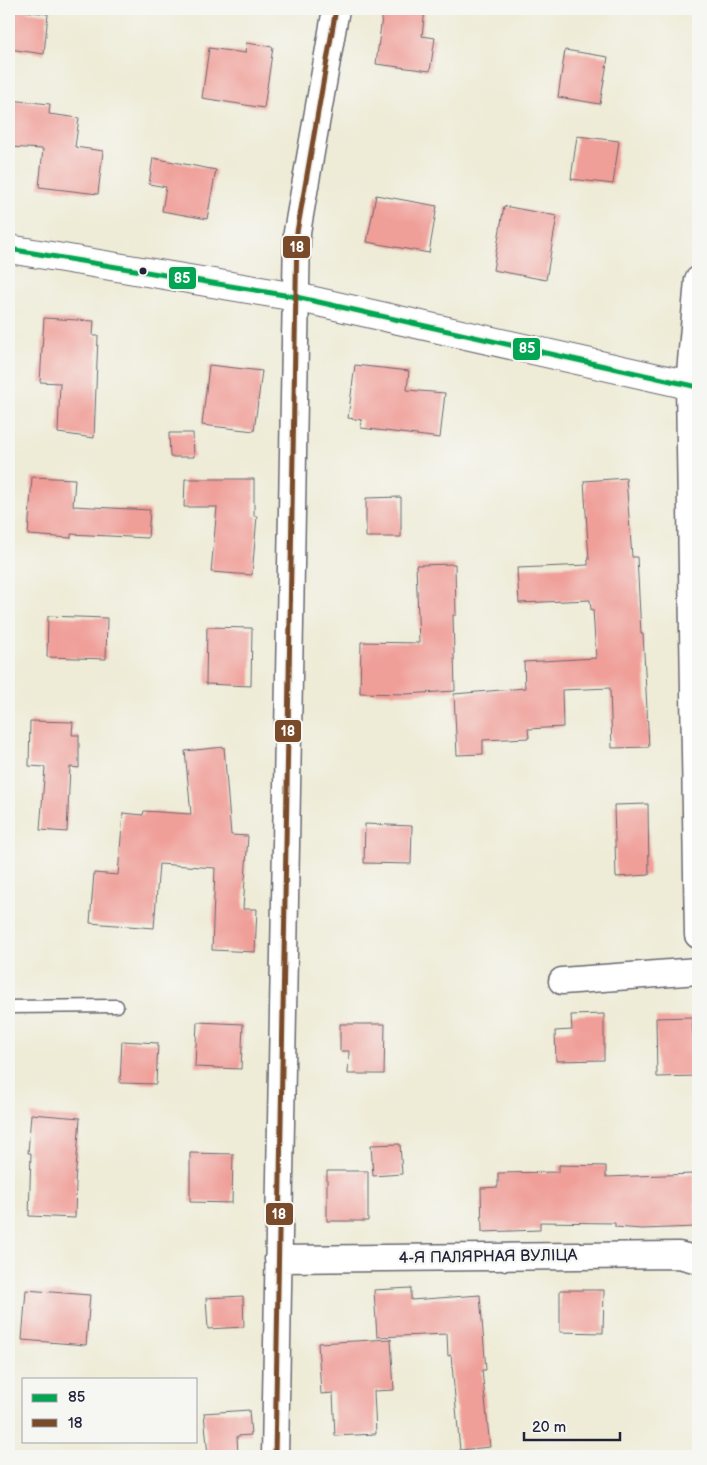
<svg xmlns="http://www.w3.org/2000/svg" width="707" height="1465" font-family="'Balsamiq Sans',sans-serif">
<rect width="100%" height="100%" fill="#f6f6f2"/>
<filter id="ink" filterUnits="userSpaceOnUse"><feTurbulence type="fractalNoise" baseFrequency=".02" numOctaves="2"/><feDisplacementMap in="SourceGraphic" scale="10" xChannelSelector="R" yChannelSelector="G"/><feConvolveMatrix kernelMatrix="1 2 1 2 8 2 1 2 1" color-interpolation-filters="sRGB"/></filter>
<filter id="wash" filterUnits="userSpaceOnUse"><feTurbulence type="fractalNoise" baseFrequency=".0096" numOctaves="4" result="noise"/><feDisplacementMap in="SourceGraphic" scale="20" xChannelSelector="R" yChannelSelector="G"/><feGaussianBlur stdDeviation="1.12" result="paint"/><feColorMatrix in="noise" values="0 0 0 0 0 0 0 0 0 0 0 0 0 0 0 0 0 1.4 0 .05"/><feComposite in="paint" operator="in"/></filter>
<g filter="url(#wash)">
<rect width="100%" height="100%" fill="#eeebd6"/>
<g id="blocks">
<!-- building -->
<path fill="#f09e98" d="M9,9l39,5 -4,40 -35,-5z
M383,9h42l-3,27 13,2 -5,33 -54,-7z
M246,43l27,4 -9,61 -62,-10 7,-50 36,5z
M565,50l43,7 -8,47 -42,-7z
M9,100l41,4 -1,10 30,4 -4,29 28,4 -5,43 -59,-7 4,-38 -34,-2z
M577,136l42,5 -6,43 -42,-5z
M153,158l63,12 -9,49 -45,-8 4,-24 -17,-3z
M376,195l61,11 -8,47 -62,-11z
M504,206l53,10 -11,64 -53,-10z
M44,318l50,3 -1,15h5l-4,102 -36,-5 2,-50 -20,-1z
M209,365l53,6 -8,60 -52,-6z
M355,365l54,6 -2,19 38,3 -5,45 -79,-10 1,-8 -14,-2z
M169,433h24l1,24h-24z
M32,477l43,2 -2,27 77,4 -2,28 -77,-4v4l-43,-3z
M626,478l6,79h5l4,77h2l6,113 -37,1 -2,-60 -48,2 1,37 -35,2 1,9 -46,2v14l-26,1 -3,-61 71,-6 -1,-26 72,-4 -3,-49 -2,1 -1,-10 -71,3 -2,-35 71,-3v-5h1l-5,-79z
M185,479h69v37h3l-5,59 -41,-3 6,-65h-33z
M401,497v40h-35v-39z
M455,564l1,51h-3l2,76 -49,3 -46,-1 1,-51 58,1 -3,-78z
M48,616l59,2 -1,41 -59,-2z
M207,627l45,1 -1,58 -45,-2z
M30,721l43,1 -1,13h7v33l-9,-1 -3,65 -27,-2 5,-63 -16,-1z
M224,747l7,88 17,1 -5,73h14l-2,43 -43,-2 3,-82 -56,-4 -5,64 -64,-5 4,-50 24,2 5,-62 20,2 1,-4 47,3 -6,-63z
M648,804l1,71 -33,2 -2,-72z
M365,824l47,2 -1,38 -47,-1z
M604,1014v46l-48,1 -1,-30 17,-1 -1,-15z
M692,1017l1,17h5v42l-41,1 -1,-59z
M197,1022l46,2 -2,45 -46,-2z
M340,1024h45l-1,50h-36l1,-23h-9z
M122,1041l36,2 -2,41 -36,-1z
M31,1114l49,4 -5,64h1l-1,36 -46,-2 2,-63h-3z
M400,1144l2,30 -29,2 -2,-31z
M190,1153l43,1 -1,49 -42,-1z
M559,1165l47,1v11l88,-3 2,53 -54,2 -27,-2v-4l-75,-1v8l-58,2 -1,-44 17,-1v-14l61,-1z
M327,1171h41v50h-41z
M411,1288v12l69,-5 6,75h-4l8,77 -30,3 -9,-95 -3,1 -1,-22 -70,3 -3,-47z
M26,1290l64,5 -4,50 -64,-5z
M560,1290h44l-1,43 -43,-1z
M243,1296l1,31 -36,2 -2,-31z
M391,1339l3,51 -20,1 2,43 -41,2 -2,-43 -12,1 -3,-51z
M249,1410l2,25 -14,1 1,20h-30l-4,-43z"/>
</g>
</g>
<g filter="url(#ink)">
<use href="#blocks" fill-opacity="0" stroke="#696871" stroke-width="1"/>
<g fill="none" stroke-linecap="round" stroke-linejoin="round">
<!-- lane casing -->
<g stroke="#696871" stroke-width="15">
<path id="lane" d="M9,1007l108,-1"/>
</g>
<!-- street casing -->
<g stroke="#696871" stroke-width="29">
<path id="street" d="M698,280l-9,105 9,550
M562,981l136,-10
M278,1259l401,-4 19,5
M275,1456l22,-1224 39,-223"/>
</g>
<!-- secondary casing -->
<g stroke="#696871" stroke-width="30">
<path id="secondary" d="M9,249l287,48 402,90"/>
</g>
<!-- lane -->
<use href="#lane" stroke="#fff" stroke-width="12"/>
<!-- street -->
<use href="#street" stroke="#fff" stroke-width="26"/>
<!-- secondary -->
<use href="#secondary" stroke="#fff" stroke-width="28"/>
<!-- bus-1 casing -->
<g stroke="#f6f6f2" stroke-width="9">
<path id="bus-1" d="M9,249l287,48 402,90"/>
</g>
<!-- bus-2 casing -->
<g stroke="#f6f6f2" stroke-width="9">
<path id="bus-2" d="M275,1456l22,-1224 39,-223"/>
</g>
<!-- bus-1 -->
<use href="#bus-1" stroke="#00a651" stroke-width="5"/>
<!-- bus-2 -->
<use href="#bus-2" stroke="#7a4b2a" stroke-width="5"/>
</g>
</g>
<!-- markers -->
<circle fill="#22223b" stroke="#f6f6f2" stroke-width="2" cx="143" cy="271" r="4.5"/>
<g text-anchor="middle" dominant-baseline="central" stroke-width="5" stroke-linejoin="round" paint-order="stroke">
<!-- street labels -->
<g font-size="16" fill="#22223b" stroke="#f6f6f2">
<text transform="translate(488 1257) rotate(-1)">4-Я ПАЛЯРНАЯ ВУЛІЦА</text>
</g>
</g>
<g stroke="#f6f6f2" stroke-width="2">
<rect x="282" y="235" width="29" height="24" rx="5" fill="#7a4b2a"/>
<rect x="168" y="266" width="29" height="24" rx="5" fill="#00a651"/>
<rect x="512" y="337" width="29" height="24" rx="5" fill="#00a651"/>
<rect x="274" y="719" width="28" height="24" rx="5" fill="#7a4b2a"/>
<rect x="265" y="1202" width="29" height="24" rx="5" fill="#7a4b2a"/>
</g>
<g font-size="14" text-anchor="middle" font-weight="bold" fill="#fff">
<text x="297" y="252">18</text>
<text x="182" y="283">85</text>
<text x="527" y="353">85</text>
<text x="288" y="736">18</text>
<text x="279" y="1219">18</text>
</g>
<!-- margin -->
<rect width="707" height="1465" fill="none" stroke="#f6f6f2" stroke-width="30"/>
<!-- legend -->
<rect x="22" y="1378" width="175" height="65" fill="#f6f6f2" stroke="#a1a1a9"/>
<rect x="32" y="1394" width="25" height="8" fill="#00a651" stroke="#a1a1a9"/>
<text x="68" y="1402" font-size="15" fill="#22223b">85</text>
<rect x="32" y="1419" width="25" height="8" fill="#7a4b2a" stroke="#a1a1a9"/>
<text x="68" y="1428" font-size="15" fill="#22223b">18</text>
<!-- scale -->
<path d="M524 1432v8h96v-8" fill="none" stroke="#22223b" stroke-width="2.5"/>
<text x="532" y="1432" font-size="15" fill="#22223b" stroke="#f6f6f2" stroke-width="4" paint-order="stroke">20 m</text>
</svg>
